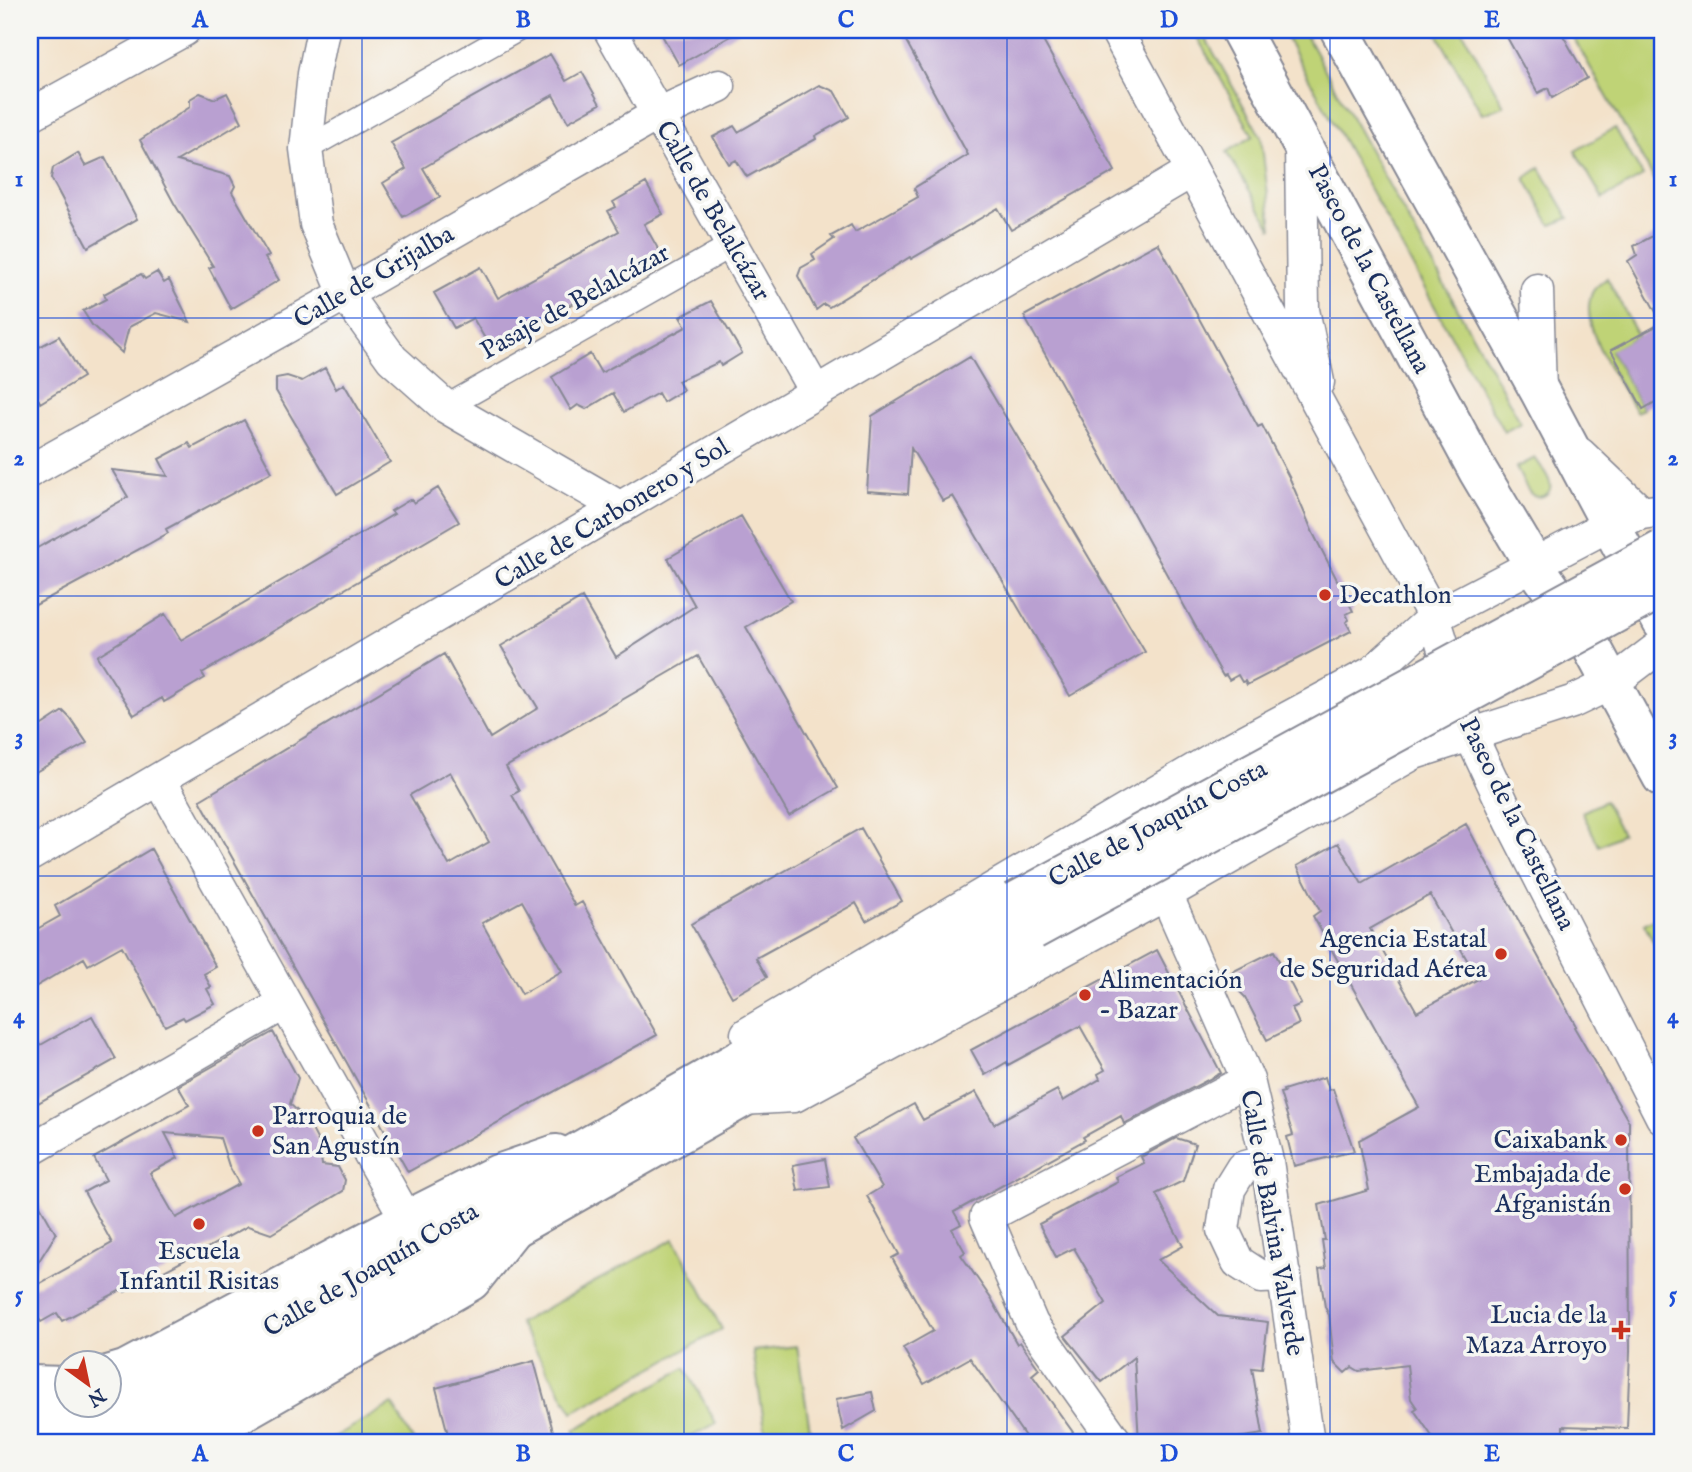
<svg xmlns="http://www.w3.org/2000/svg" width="1692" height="1472" font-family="'IM FELL English',serif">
<rect width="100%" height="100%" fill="#f6f6f2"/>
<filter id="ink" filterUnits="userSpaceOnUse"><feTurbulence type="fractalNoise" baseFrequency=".0143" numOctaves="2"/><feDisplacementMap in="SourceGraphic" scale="14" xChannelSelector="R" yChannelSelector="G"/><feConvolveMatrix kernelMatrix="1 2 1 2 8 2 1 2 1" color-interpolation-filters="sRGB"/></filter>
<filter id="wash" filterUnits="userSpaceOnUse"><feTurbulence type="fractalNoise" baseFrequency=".00686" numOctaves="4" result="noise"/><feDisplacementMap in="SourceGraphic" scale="28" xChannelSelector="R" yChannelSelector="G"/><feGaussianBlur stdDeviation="1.57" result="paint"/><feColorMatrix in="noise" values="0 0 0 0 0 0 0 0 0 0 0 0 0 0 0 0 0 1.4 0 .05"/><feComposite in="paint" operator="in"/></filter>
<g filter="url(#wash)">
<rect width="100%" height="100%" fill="#f3e2ca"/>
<!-- green -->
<path fill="#bfd376" stroke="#6d816a" stroke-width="2" d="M1193,30h8l60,107 11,92 -45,-77 26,-16z
M1282,30h21l218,393 -17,9z
M1435,30h27l42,76 -22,8z
M1569,30h93v163z
M1615,128l28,48 -40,23 -28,-48z
M1540,168l29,50 -18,7 -26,-47z
M1607,278l31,58 -27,15 32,58 -7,3c-16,-29 -59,-85 -44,-119 2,-6 10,-10 15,-15z
M1535,458c5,7 13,17 15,25 3,11 -11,18 -19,11 -6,-6 -10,-18 -15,-26z
M1605,801l17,33 -23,12 -17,-34z
M1662,914v44l-18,-34z
M674,1239l48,90 -149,83 -54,-89z
M797,1346l13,84 -44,6 -13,-85z
M685,1368l31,55 -34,19h-101l-7,-12z
M392,1404l22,38h-88z"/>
<g id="blocks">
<!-- building -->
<path fill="#b9a0d1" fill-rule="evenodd" d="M659,30h83l-63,35z
M900,30h137l78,141 -104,59 -13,-22 -87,51 -1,-2 -81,50 -5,-3 -8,6 -18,-34 3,-8 14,-8 -3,-6 22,-15 -3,-3 20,-11 4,7 63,-35 -4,-9 54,-33z
M1503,30h57l27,48 -35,20 -4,-10 -10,5z
M550,54l16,27 16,-9 18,32 -32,18 -15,-27 -84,46 -46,27 17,29 -37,20 -20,-34 23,-14 -15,-26z
M819,85l15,6 15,26 -34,19 1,3 -69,38 -11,-17 -7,4 -16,-27 21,-11 4,6z
M200,93l15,6 12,-6 15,29 -65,39 53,15 5,10 -3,6 37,64 -4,2 14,22 -48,29 -22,-41 4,-2 -39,-63 -34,-63 50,-33v-8z
M78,153l7,13 20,-9 32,62 -49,28 -37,-69 2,-10z
M646,183l17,31 -19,10 17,30 -170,95 -18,-31 -19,10 -20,-35 47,-26 17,31 121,-67 -11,-20 8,-4 -3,-5z
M1662,231v167l-19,11 -32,-59 51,-27 -34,-62 9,-6 -3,-9z
M1158,243l100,184 4,-2 28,54 23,54 40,78 -7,3 3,6 -3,2 5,9 -104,54 -2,-4 -3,1 -4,-7 -9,5 -3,-5 -3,1 -199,-360z
M157,272l7,11 5,-3 21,42 -34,-9 -27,14 -7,26 -30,-28 -9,-14 23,-12 -2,-5 37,-20 4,5z
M711,301l31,52 -21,13 -2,-4 -41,19 5,9 -20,12 -5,-9 -34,19 -11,-19 -27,16 -8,-4 -7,5 -19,-33 38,-23 11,19 85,-46 -6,-10z
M59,336l24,41 -43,26 -1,-3 -9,5v-53z
M970,357l175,295 -75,44 -117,-200 -10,5 -32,-53 -3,46 -41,-3 5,-75z
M325,368l11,21 8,-5 46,78 -53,32 -61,-103v-13l11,-2 15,5z
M244,420l28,52 -106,57 2,4 -21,12 -117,63v-56l98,-55 -16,-27 56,6 -9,-17 30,-16 3,5z
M438,488l21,34 -257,151 3,5 -41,24 -2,-4 -28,17 -37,-59 68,-42 16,26 213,-126 -3,-3 20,-12 3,4z
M741,516l50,85 -45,26 92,161 -49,28 -91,-160 -192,111 13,24 -7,4 63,111 7,-4 75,133 -249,137 -208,-372 244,-146 46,84 48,-30 -37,-62 81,-48 34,59 79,-51 -27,-48zM450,772l39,70 -40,23 -39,-70zM522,901l40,70 -40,23 -40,-71z
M63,711l7,7 17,25 -57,32v-42z
M1466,824l110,202 -2,1 55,95 1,229 -3,77 -64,-2v16h-127l-22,-32 3,-2 -6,-9 -4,-34 -48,6 -7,-4 -7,6 -11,-11 -5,-47 -4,-8 -6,-38 7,-1 -4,-28h3l-6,-35 50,-15 -10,-50 60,-33 -106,-191 7,-5 -23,-45 41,-23 24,41zM1430,895l48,84 -61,33 -47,-83z
M861,828l41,73 -36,20 -10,-18 -100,55 11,19 -35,20 -41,-73z
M151,849l65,118 -12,7 7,13 -4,2 8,15 -30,16 -2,-3 -18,9 -43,-80 -34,19 -4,-7 -54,32v-57l30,-17 -5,-10z
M1157,950l64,123 -97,51 -3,-8 -38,21 2,3 -131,72 7,12 -9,5 13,23 -4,3 31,45 25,44 3,-2 19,27 -7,6 48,67h-51l-59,-84 -46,26 -21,-36 30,-17 -41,-73 7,-4 -32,-58 15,-9 -29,-49 61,-34 9,16 53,-28 18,32 63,-34 6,11 37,-22 -2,-5 7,-4 -25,-44 -72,39 -1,-3 -22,13 -14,-25z
M1274,951l27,53 -9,4 7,16 -32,16 -22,-43 -7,-7 -6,-18z
M92,1016l24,43 -80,45 -6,-12v-41z
M273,1032l25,46 -8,26 17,16 12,23 3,22 16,2 7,13 -2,11 -72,43 -23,-8 -123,66 -2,-3 -61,32 -5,-8 -16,9 -5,-8 -6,3v-28l82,-46 -28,-51 22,-12 -12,-22 95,-53 -11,-19zM165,1133l55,5 9,28 10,18 -63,34 -26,-45 28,-15z
M1325,1077l4,13 4,-1 21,62 -60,15 -7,-29 6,-2 -13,-42 4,-1 -1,-2z
M1176,1138l19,6 -12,37 -27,13 27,52 -25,14 60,56 50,6 -6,47 -10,-1 11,66 -50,8h-74l-5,-85 -32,25 -37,-46 41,-33 -32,-55 -18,9 -17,-33 79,-42 -2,-5 28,-14 -3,-6z
M825,1159l5,28 -32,4 -5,-26z
M30,1188l26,46 -26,41z
M534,1361l22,81h-106l-14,-54z
M872,1392l4,19 -33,19 -7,-31z"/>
</g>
</g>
<g filter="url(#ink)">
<use href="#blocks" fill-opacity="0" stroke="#878894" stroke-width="2"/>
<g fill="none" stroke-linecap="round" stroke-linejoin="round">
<!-- pedestrian casing -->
<g stroke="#878894" stroke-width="26">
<path id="pedestrian" d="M306,149l211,-119
M446,407l286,-162"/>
</g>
<!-- minor casing -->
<g stroke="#878894" stroke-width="35">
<path id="minor" d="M323,30l-9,44 -8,75 10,75 29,70 47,65 54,48 175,101
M610,30l206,363
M1116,30l318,587 36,117 41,87 151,296
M30,115l154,-85
M1301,143l2,167 15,72
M1537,290l3,102
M1580,454l62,59
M30,471l315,-177 313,-180 61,-28
M160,780l247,440
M30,855l1162,-684
M1166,894l82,186 19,81 41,281
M747,1034l474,-280 152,-82 61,-55 177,-93 31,-11 20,-3
M742,1099l52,-3 372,-202 248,-141 158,-51 40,-19 50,-38
M30,1150l255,-147
M1267,1161l-25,7 -13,21 -6,41 15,32 23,15 24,-1
M1116,1442l-84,-118 -46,-107 262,-137"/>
</g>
<!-- tertiary casing -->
<g stroke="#878894" stroke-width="42">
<path id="tertiary" d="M108,1375l17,-5 282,-150 91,-46 58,-20
M30,1385l36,1
M190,1442l281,-161 43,-54"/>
</g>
<!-- primary casing -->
<g stroke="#878894" stroke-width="42">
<path id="primary" d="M30,1417h51l67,-19 867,-496
M105,1442c35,-7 65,-21 96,-37l538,-305 294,-170"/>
</g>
<!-- trunk casing -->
<g stroke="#878894" stroke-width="42">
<path id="trunk" d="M1240,30l238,441 56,94 56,79 72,133
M1340,30l200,362 122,230"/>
</g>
<!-- pedestrian -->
<use href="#pedestrian" stroke="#fff" stroke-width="23"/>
<!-- minor -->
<use href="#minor" stroke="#fff" stroke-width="32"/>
<!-- tertiary -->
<use href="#tertiary" stroke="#fff" stroke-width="38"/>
<!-- primary -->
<use href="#primary" stroke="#fff" stroke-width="38"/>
<!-- trunk -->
<use href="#trunk" stroke="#fff" stroke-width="38"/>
<!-- primary-bridge casing -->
<g stroke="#878894" stroke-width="42" stroke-linecap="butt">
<path id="primary-bridge" d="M1015,902l647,-352
M1033,930l629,-342"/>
</g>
<!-- primary-bridge -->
<use href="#primary-bridge" stroke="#fff" stroke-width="38"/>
</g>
</g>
<!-- grid -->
<path fill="none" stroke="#1d4ed8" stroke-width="2" stroke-opacity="0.55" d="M362,30v1412M684,30v1412M1007,30v1412M1330,30v1412M30,318h1632M30,596h1632M30,876h1632M30,1154h1632"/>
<!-- markers -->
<g fill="#c8321e" stroke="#f6f6f2" stroke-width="2.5">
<circle cx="1325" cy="595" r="7"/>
<circle cx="1501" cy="954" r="7"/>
<circle cx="1085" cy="995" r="7"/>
<circle cx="258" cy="1131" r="7"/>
<circle cx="1621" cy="1140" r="7"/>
<circle cx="1625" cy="1189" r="7"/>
<circle cx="199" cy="1224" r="7"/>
<path d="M1617.5 1319.5h7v7h7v7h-7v7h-7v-7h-7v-7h7z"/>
</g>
<g text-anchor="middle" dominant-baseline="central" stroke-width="7" stroke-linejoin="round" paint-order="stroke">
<!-- street labels -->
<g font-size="26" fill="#1b2f5e" stroke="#f6f6f2">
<text transform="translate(713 211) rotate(60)">Calle de Belalcázar</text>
<text transform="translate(1369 269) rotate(62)">Paseo de la Castellana</text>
<text transform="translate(374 277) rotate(-30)">Calle de Grijalba</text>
<text transform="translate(575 302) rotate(-29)">Pasaje de Belalcázar</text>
<text transform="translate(612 514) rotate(-31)">Calle de Carbonero y Sol</text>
<text transform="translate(1158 824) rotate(-28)">Calle de Joaquín Costa</text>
<text transform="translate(1517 824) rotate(64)">Paseo de la Castellana</text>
<text transform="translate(1272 1223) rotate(80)">Calle de Balvina Valverde</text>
<text transform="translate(371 1270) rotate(-30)">Calle de Joaquín Costa</text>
</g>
<!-- poi labels -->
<g font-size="26" fill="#1b2f5e" stroke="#f6f6f2" text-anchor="end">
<text x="1339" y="595" text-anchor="start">Decathlon</text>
<text x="1487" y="939">Agencia Estatal<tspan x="1487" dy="30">de Seguridad Aérea</tspan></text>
<text x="1099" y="980" text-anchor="start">Alimentación<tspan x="1099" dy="30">- Bazar</tspan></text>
<text x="272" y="1116" text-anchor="start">Parroquia de<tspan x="272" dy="30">San Agustín</tspan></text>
<text x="1607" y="1140">Caixabank</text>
<text x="1611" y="1174">Embajada de<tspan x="1611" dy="30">Afganistán</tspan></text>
<text x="199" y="1251" text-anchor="middle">Escuela<tspan x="199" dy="30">Infantil Risitas</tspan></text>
<text x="1607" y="1315">Lucia de la<tspan x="1607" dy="30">Maza Arroyo</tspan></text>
</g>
</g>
<!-- margin -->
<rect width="1692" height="1472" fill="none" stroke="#f6f6f2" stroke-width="77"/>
<!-- north arrow -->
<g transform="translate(88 1384) rotate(147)"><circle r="33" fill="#f6f6f2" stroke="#9ea6b7" stroke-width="2"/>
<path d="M0-5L12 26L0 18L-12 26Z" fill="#c8321e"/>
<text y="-10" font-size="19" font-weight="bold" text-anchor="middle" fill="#1b2f5e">N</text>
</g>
<rect x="38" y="38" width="1616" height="1396" fill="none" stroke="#1d4ed8" stroke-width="2.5"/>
<g font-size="23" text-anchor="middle" font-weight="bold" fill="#1d4ed8">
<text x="200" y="27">A</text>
<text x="523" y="27">B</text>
<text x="846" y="27">C</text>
<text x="1169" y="27">D</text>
<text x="1492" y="27">E</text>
<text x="19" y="186">1</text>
<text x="1673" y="186">1</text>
<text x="19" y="465">2</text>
<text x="1673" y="465">2</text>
<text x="19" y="744">3</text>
<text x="1673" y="744">3</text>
<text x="19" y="1023">4</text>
<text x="1673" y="1023">4</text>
<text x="19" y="1302">5</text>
<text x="1673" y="1302">5</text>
<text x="200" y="1461">A</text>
<text x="523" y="1461">B</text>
<text x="846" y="1461">C</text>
<text x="1169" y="1461">D</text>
<text x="1492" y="1461">E</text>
</g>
</svg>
